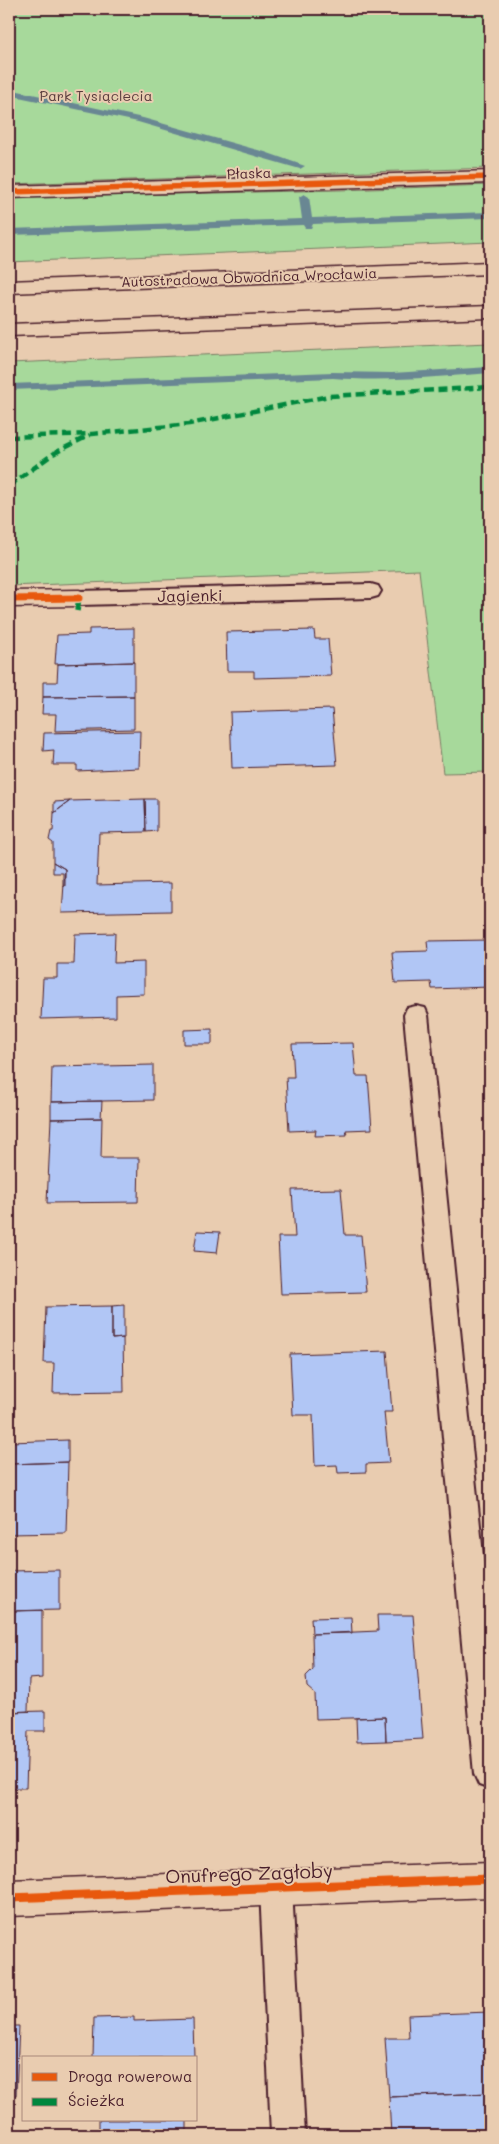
<svg xmlns="http://www.w3.org/2000/svg" width="499" height="2144" font-family="Mali,sans-serif">
<rect width="100%" height="100%" fill="#e9ccb0"/>
<filter id="ink" filterUnits="userSpaceOnUse"><feTurbulence type="fractalNoise" baseFrequency=".02" numOctaves="2"/><feDisplacementMap in="SourceGraphic" scale="10" xChannelSelector="R" yChannelSelector="G"/><feConvolveMatrix kernelMatrix="1 2 1 2 8 2 1 2 1" color-interpolation-filters="sRGB"/></filter>
<g filter="url(#ink)">
<!-- green -->
<path fill="#a7d99b" stroke="#787c63" d="M9,9h481v159l-481,16z
M490,185v57l-481,20v-64l332,-8z
M490,343v429l-47,1 -24,-203 -410,16v-223z"/>
<g fill="none" stroke-linecap="round" stroke-linejoin="round">
<!-- stream -->
<path fill="#698793" fill-rule="evenodd" d="M9,89l134,29 122,34 40,14 -5,3 -162,-47 -129,-27z
M304,194l5,3 3,21 178,-6v6l-177,6 -2,4h-6l-2,-3 -294,10v-6l293,-10 -3,-22z
M490,367v6c-52,4 -104,9 -157,5l-324,12v-6l324,-12 59,1z"/>
</g>
<!-- building -->
<path fill="#b1c6f5" stroke="#4a1f2b" d="M134,628v34l-79,2 2,-29 32,-1v-5z
M314,630l1,9h13l3,37 -77,2v-7h-27l-1,-39z
M134,662v34l-91,1v-15h14l1,-18z
M134,696v33l-79,2 1,-17h-14l1,-17z
M332,709l5,56 -105,3 -2,-56z
M140,731l-1,37 -62,3v-6h-24l1,-15 -11,1 1,-18z
M145,799l1,33 -47,1 -2,52 74,-2v28l-109,2 3,-44 -12,-7v-19l-4,-3 2,-9h2l1,-18 16,-12z
M145,799h12v32l-11,1z
M70,801l-16,12v-11z
M53,862l12,7v17h-2v-13h-10z
M115,933l-1,30 30,-1v32l-28,1v22l-75,2 2,-41h14v-14h17l1,-30z
M490,940v47l-58,2 -1,-7 -36,1 -3,-31 36,-1 -1,-10z
M212,1029v15h-28v-14z
M353,1043l3,33h12l4,53 -26,1 1,5 -32,1 1,-6 -27,1 -3,-54h8l-2,-33z
M153,1065v35l-102,2 1,-35z
M102,1101l-1,17 -50,1v-17z
M102,1118l-1,40h38l-1,44 -91,1 4,-84z
M341,1189l4,46h16l5,57 -85,2 -3,-57h17l-3,-47z
M197,1231l23,1 -3,21 -23,-2z
M124,1305v33l-12,1v-33z
M112,1306v33l11,-1 1,54 -71,1 1,-30h-10l2,-56z
M387,1351l5,61h-8l5,51 -23,1v8l-28,1 -1,-8 -22,1 -2,-51h-20l-3,-61z
M68,1440v22l-58,2v-22z
M68,1462l-2,71 -57,1v-70z
M59,1570v40l-47,1 -1,-6h-2v-34z
M9,1605h2l1,6 30,-1v68l-13,1 -1,32 -19,1z
M377,1615h36l10,124 -37,2 -1,-24 -69,2 -1,-25 -8,-7 -1,-11 7,-7 -1,-35 66,-3z
M351,1617l1,16 -40,1 -1,-16z
M45,1711v20h-17l-2,57h-17v-76z
M385,1717l1,24 -29,1 -1,-24z
M490,2012v81l-101,4 -4,-59h24l-1,-23z
M134,2017v4l59,-2 1,39h-101l1,-40z
M9,2026h10l-3,69h-7z
M490,2093v42h-99l-2,-38z
M99,2120h88v15h-88z"/>
<g fill="none" stroke-linecap="round" stroke-linejoin="round">
<!-- service casing -->
<g stroke="#4a1f2b" stroke-width="4">
<path id="service" d="M371,584l7,2 3,5 -3,5 -7,2 -292,7 -7,-2 -3,-5 3,-5 7,-2z
M416,1006l9,2 3,7 62,609v165l-11,-4 -5,-11 -70,-759 3,-7z
M276,1872l11,5 5,11 13,247h-34l-11,-247 5,-11z"/>
</g>
<!-- minor casing -->
<g stroke="#4a1f2b" stroke-width="3">
<path id="minor" d="M490,171v12l-481,15v-12z
M79,590l8,3 3,5 -3,5 -8,3 -70,1v-16z
M490,1862v35l-481,19v-36z"/>
</g>
<!-- motorway casing -->
<g stroke="#4a1f2b" stroke-width="3">
<path id="motorway" d="M490,262v12l-481,19v-12z
M490,306v12l-481,18v-12z"/>
</g>
<!-- service -->
<use href="#service" fill="#e9ccb0" fill-rule="evenodd"/>
<!-- minor -->
<use href="#minor" fill="#e9ccb0" fill-rule="evenodd"/>
<!-- motorway -->
<use href="#motorway" fill="#e9ccb0" fill-rule="evenodd"/>
<!-- quiet-far1 -->
<path stroke="#00873e" stroke-width="4.5" stroke-dasharray="9 4.5" stroke-linecap="butt" d="M9,437l83,-3 97,-10 140,-28 161,-9
M9,486l44,-32 37,-19"/>
<!-- quiet -->
<path stroke="#00873e" stroke-width="5.5" stroke-dasharray="12 5.5" stroke-linecap="butt" d="M77,611l2,-13
M9,717h3"/>
<!-- cycleway-far2 casing -->
<g stroke="#e9ccb0" stroke-width="8">
<path id="cycleway-far2" d="M9,192l481,-15"/>
</g>
<!-- cycleway-far1 casing -->
<g stroke="#e9ccb0" stroke-width="10">
<path id="cycleway-far1" d="M9,599l70,-1"/>
</g>
<!-- cycleway casing -->
<g stroke="#e9ccb0" stroke-width="12">
<path id="cycleway" d="M9,1898l481,-19"/>
</g>
<!-- cycleway-far2 -->
<use href="#cycleway-far2" stroke="#e8590c" stroke-width="5.5"/>
<!-- cycleway-far1 -->
<use href="#cycleway-far1" stroke="#e8590c" stroke-width="7"/>
<!-- cycleway -->
<use href="#cycleway" stroke="#e8590c" stroke-width="9"/>
</g>
</g>
<g text-anchor="middle" dominant-baseline="central" stroke-width="4" stroke-linejoin="round" paint-order="stroke">
<!-- far-park labels -->
<g font-size="14" fill="#583b3c" stroke="#e9ccb0">
<text x="96" y="95">Park Tysiąclecia</text>
</g>
<!-- far-street labels -->
<g font-size="14" fill="#4a1f2b" stroke="#e9ccb0">
<text transform="translate(249 173) rotate(-2)">Płaska</text>
<text transform="translate(249 277) rotate(-2)">Autostradowa Obwodnica Wrocławia</text>
</g>
<!-- street labels -->
<g font-size="16" fill="#4a1f2b" stroke="#e9ccb0">
<text transform="translate(190 595) rotate(-1)">Jagienki</text>
</g>
<!-- near-street labels -->
<g font-size="19" fill="#4a1f2b" stroke="#e9ccb0">
<text transform="translate(249 1873) rotate(-2)">Onufrego Zagłoby</text>
</g>
</g>
<!-- margin -->
<rect width="499" height="2144" fill="none" stroke="#e9ccb0" stroke-width="30"/>
<rect x="15" y="15" width="469" height="2114" fill="none" stroke="#4a1f2b" stroke-width="2" filter="url(#ink)"/>
<!-- legend -->
<rect x="22" y="2056" width="175" height="65" fill="#e9ccb0" stroke="#a9877b"/>
<rect x="32" y="2073" width="25" height="8" fill="#e8590c" stroke="#a9877b"/>
<text x="68" y="2082" font-size="15" fill="#4a1f2b">Droga rowerowa</text>
<rect x="32" y="2098" width="25" height="8" fill="#00873e" stroke="#a9877b"/>
<text x="68" y="2106" font-size="15" fill="#4a1f2b">Ścieżka</text>
</svg>
